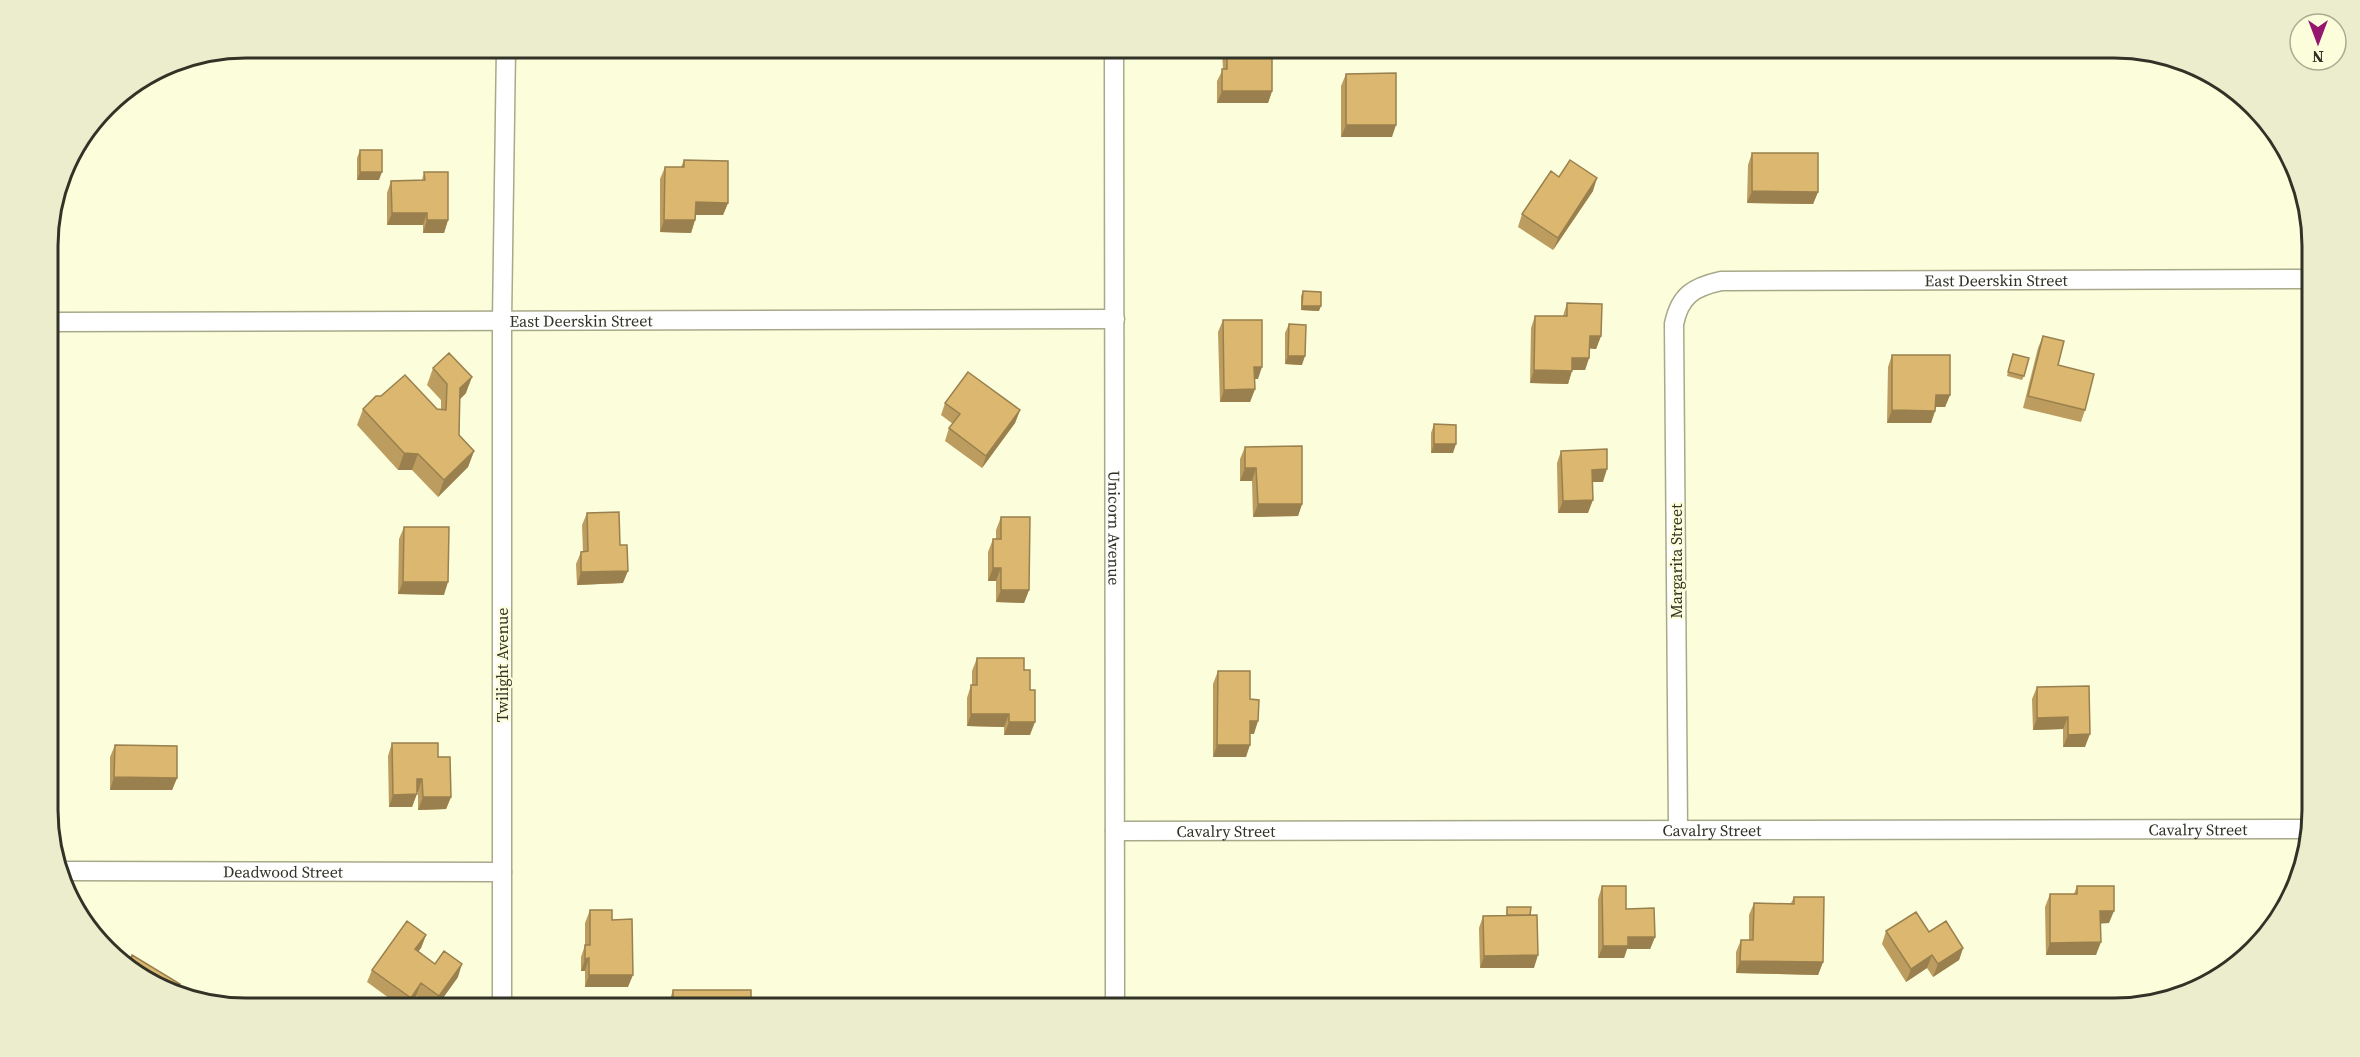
<svg xmlns="http://www.w3.org/2000/svg" width="2360" height="1057" font-family="'Source Serif 4',serif">
<rect width="100%" height="100%" fill="#fbfddb"/>
<g fill="none" stroke-linecap="round" stroke-linejoin="round">
<!-- street casing -->
<g stroke="#a8a98a" stroke-width="21">
<g id="street">
<path id="s1" d="M1114,48l1,961"/>
<path id="s2" d="M49,322l1066,-3"/>
<path id="s3" d="M1678,829l-4,-505c6,-29 20,-37 47,-43l590,-2"/>
<path id="s4" d="M1115,831l1193,-2"/>
<path id="s5" d="M64,871l438,1"/>
<path d="M502,1009v-689l4,-272"/>
</g>
</g>
<!-- street -->
<use href="#street" stroke="#fff" stroke-width="18"/>
</g>
<!-- wall -->
<path fill="#bc9d5f" d="M1223,48h49v43l-4,12h-51v-22l6,-12 -1,-18z
M1346,74l46,63h-51v-51z
M360,150l19,30h-22v-22z
M1752,153l66,39 -5,12 -66,-1 1,-38z
M684,160l44,43 -5,12h-27l-1,5 -4,13 -31,-1v-53l5,-12h16z
M424,172l24,48 -4,13h-21v-8h-36v-32l4,-12 31,-1z
M1559,177l34,14 -40,59 -35,-23 4,-13z
M1303,291l16,20 -18,-1v-14z
M1567,303l34,33 -5,13 -7,-1v10l-4,12h-13l-4,14 -38,-1 1,-55 4,-12h28z
M1223,320l35,59h-3v10l-5,13h-30l-2,-70z
M1289,324l13,41 -17,-1v-31z
M2043,336l15,29 27,45 -4,12 -58,-14 15,-60z
M1892,355l58,40 -5,12h-10v4l-4,12h-44l1,-56z
M2311,356v68h-4l-1,-56z
M2011,359l13,17 -2,4 -15,-4z
M433,368l33,25 -6,6 -1,36 15,16 -6,16 -30,30 -26,-27h-14l-41,-45 6,-16h78v-9l-14,-15z
M945,403l75,7 -5,13 -33,45 -37,-27 4,-13 4,-4 -12,-9z
M1434,424l19,29h-22v-20z
M1245,447l57,57 -4,12 -45,1 -1,-36h-12v-22z
M1561,451l42,31h-11l-4,31h-30l-1,-50z
M587,513l33,32 3,38 -46,2 -1,-21 5,-12h2l-1,-27z
M1001,517l28,73 -5,13 -28,-1v-21h-8v-29l5,-13h3v-9z
M404,527l40,68 -46,-1 1,-55z
M977,658l47,12 6,65h-26v-8l-37,-1v-28l4,-13h1v-14z
M1218,671l32,28 4,35h-4l-4,23h-33v-73z
M2089,686l-4,61h-22v-18l-30,1 -1,-31 5,-12z
M392,743l46,14 13,40 -5,12 -28,1v-18h-1l-5,15h-23l-1,-51z
M115,745l62,33 -5,12h-62v-33z
M1602,886l53,51 -5,12h-23l-3,9h-26v-59z
M2077,886l32,37h-8l-5,32h-50l-1,-48 5,-13h24z
M1794,897l29,65 -5,13 -82,-2v-21l5,-12h8v-25l5,-12h37z
M1507,907l23,8 4,53h-54l-1,-40 4,-12 23,-1z
M590,910l22,10 16,67h-43v-16h-4v-14l4,-12v-22z
M1886,931l43,1 34,16 -4,12 -26,17 -6,-9 -21,14 -24,-38z
M426,935l-5,13 -3,3 17,13 23,13 -23,32 -19,-13 -9,13h-3l-37,-27 5,-12z
M673,990l78,19h-82v-7z"/>
<!-- shaded-wall -->
<path fill="#99804e" d="M1222,91h50l-4,12h-51z
M1346,125h50l-4,12h-51z
M360,172h22l-3,8h-22z
M1597,178l-4,13 -40,59 5,-12z
M1752,191l66,1 -5,12 -66,-1z
M696,202l32,1 -5,12h-32z
M392,213h35l-4,12h-36z
M427,220h21l-4,13h-21z
M664,220h31l-4,13 -31,-1z
M1302,306h19l-2,5 -18,-1z
M1590,336h11l-5,13 -11,-1z
M1288,356h17l-3,9 -17,-1z
M1572,358h17l-4,12h-17z
M1254,367h8l-4,12h-8z
M1534,370l38,1 -4,13 -38,-1z
M472,377l-6,16 -12,12 6,-17z
M1255,389l-5,13h-30l4,-12z
M1936,395h14l-5,12h-14z
M1020,410l-5,13 -33,45 4,-12z
M1892,410l43,1 -4,12h-44z
M2311,414v10h-4z
M1434,444h22l-3,9h-22z
M474,451l-6,16 -30,30 6,-17z
M404,453l14,1 -6,16h-14z
M1245,468h11l-4,13h-12z
M1607,469l-4,13h-16l5,-12z
M1593,500l-5,13h-30l5,-12z
M1258,504h44l-4,12 -45,1z
M993,568h8l-5,13h-8z
M628,571l-5,12 -46,2 4,-13z
M403,582h45l-4,13 -46,-1z
M1001,590h28l-5,13 -28,-1z
M971,714h38l-5,13 -37,-1z
M2068,717l-5,12 -30,1 4,-12z
M1250,721h8l-4,13h-8z
M1009,722h26l-5,13h-26z
M2090,734l-5,13h-22l5,-12z
M1217,745h33l-4,12h-33z
M114,777l63,1 -5,12h-62z
M417,779h5l-4,13h-6z
M417,794l-5,13h-23l4,-12z
M423,797h28l-5,12 -28,1z
M2100,911h14l-5,12 -13,1z
M426,935l-5,13 -10,14 4,-13z
M1628,937h27l-5,12h-23l-3,9h-26l5,-12z
M2101,942l-5,13h-50l4,-12z
M1963,948l-4,12 -26,17 5,-13z
M1538,955l-4,13h-54l4,-12z
M1932,955l-5,13 -21,14 5,-13z
M589,958l-4,13h-4l4,-12z
M1740,961l83,1 -5,13 -82,-2z
M462,964l-4,13 -23,32 4,-13z
M589,975h44l-5,12h-43z
M421,983l-5,13 -9,13 4,-11z"/>
<!-- building -->
<path fill="#dbb76f" stroke="#99804e" stroke-width="1.5" d="M1227,48h45v43h-50v-22h5z
M1396,73v52h-50v-51z
M360,150h22v22h-22z
M1752,153h66v39l-66,-1z
M684,160l44,1v42l-32,-1 -1,18h-31l1,-53h19z
M1570,160l27,18 -39,60 -36,-24 29,-43 8,6z
M424,172h24v48h-21v-7h-35l-1,-32 34,-1z
M1303,291l18,1v14h-19z
M1567,303l35,1 -1,32h-11l-1,22h-17v13l-38,-1 1,-54h32z
M1223,320h39v47h-8l1,22 -31,1z
M1289,324l17,1 -1,31h-17z
M2043,336l21,5 -6,24 36,9 -9,36 -57,-14z
M449,353l23,24 -12,11 -1,47 15,16 -30,29 -26,-26 -14,-1 -41,-44 13,-13h5l24,-21 32,34 9,1 1,-26 -14,-16z
M2013,354l16,4 -5,18 -16,-4z
M1892,355h58v40h-14l-1,16 -43,-1z
M968,372l52,38 -34,46 -37,-28 11,-14 -15,-11z
M1434,424l22,1v19h-22z
M1302,446v58h-44l-2,-36h-11v-21z
M1607,449v20l-15,1 1,30 -30,1 -2,-50z
M619,512l1,33h7l1,26 -47,1v-20l7,-1 -1,-38z
M1001,517h29l-1,73h-28v-22h-8v-29h8z
M404,527h45l-1,55h-45z
M977,658h47v12h6v20h5v32h-26v-8h-38v-29h6z
M1218,671h32v28l9,1 -1,21h-8v24h-33z
M2089,686l1,48 -22,1v-18l-31,1v-31z
M392,743h46v14h12l1,40h-28l-1,-18h-5v15l-24,1z
M115,745l62,1v32l-63,-1z
M1602,886h24v23l28,-1 1,29h-27v9h-25z
M2077,886h37v25h-14l1,31 -51,1v-49h27z
M1794,897h30l-1,65 -83,-1 1,-21h12l1,-37 40,1z
M1507,907h24l-1,8h-23z
M590,910h22v10l20,-1 1,56h-44v-17l-4,1v-14h5z
M1916,912l13,20 17,-11 17,27 -25,16 -6,-9 -21,14 -25,-38z
M1537,915l1,40 -54,1 -1,-40z
M407,921l19,14 -11,14 20,15 9,-13 18,13 -23,32 -18,-13 -10,15 -39,-28z
M132,955l48,29 -6,11 -3,-1 -42,-32z
M673,990h78v19h-78z
M1499,1003l32,1v5h-32z"/>
<g text-anchor="middle" dominant-baseline="central" stroke-width="4.5" stroke-linejoin="round" paint-order="stroke">
<!-- street labels -->
<g font-size="16" fill="#323226" stroke="#fbfddb">
<text stroke="none"><textPath href="#s3" startOffset="849">East Deerskin Street</textPath></text>
<text stroke="none"><textPath href="#s2" startOffset="532">East Deerskin Street</textPath></text>
<text stroke="none"><textPath href="#s1" startOffset="480">Unicorn Avenue</textPath></text>
<text transform="translate(1676 561) rotate(-90)">Margarita Street</text>
<text transform="translate(502 665) rotate(-90)">Twilight Avenue</text>
<text stroke="none"><textPath href="#s4" startOffset="597">Cavalry Street</textPath></text>
<text stroke="none"><textPath href="#s4" startOffset="1083">Cavalry Street</textPath></text>
<text stroke="none"><textPath href="#s4" startOffset="111">Cavalry Street</textPath></text>
<text stroke="none"><textPath href="#s5" startOffset="219">Deadwood Street</textPath></text>
</g>
</g>
<!-- crop -->
<path d="M0 0H2360V1057H0ZM246 58H2114A188 188 0 0 1 2302 246V810A188 188 0 0 1 2114 998H246A188 188 0 0 1 58 810V246A188 188 0 0 1 246 58Z" fill="#ebedcd" fill-rule="evenodd"/>
<path fill="none" stroke="#323226" stroke-width="3" d="M246 58H2114A188 188 0 0 1 2302 246V810A188 188 0 0 1 2114 998H246A188 188 0 0 1 58 810V246A188 188 0 0 1 246 58Z"/>
<!-- north arrow -->
<g transform="translate(2318 42) rotate(180)"><circle r="28" fill="#fbfddb" stroke="#abac93" stroke-width="1.5"/>
<path d="M0-4.5L10 22L0 15L-10 22Z" fill="#94166f"/>
<text y="-9" font-size="16" font-weight="bold" text-anchor="middle" fill="#323226">N</text>
</g>
</svg>
